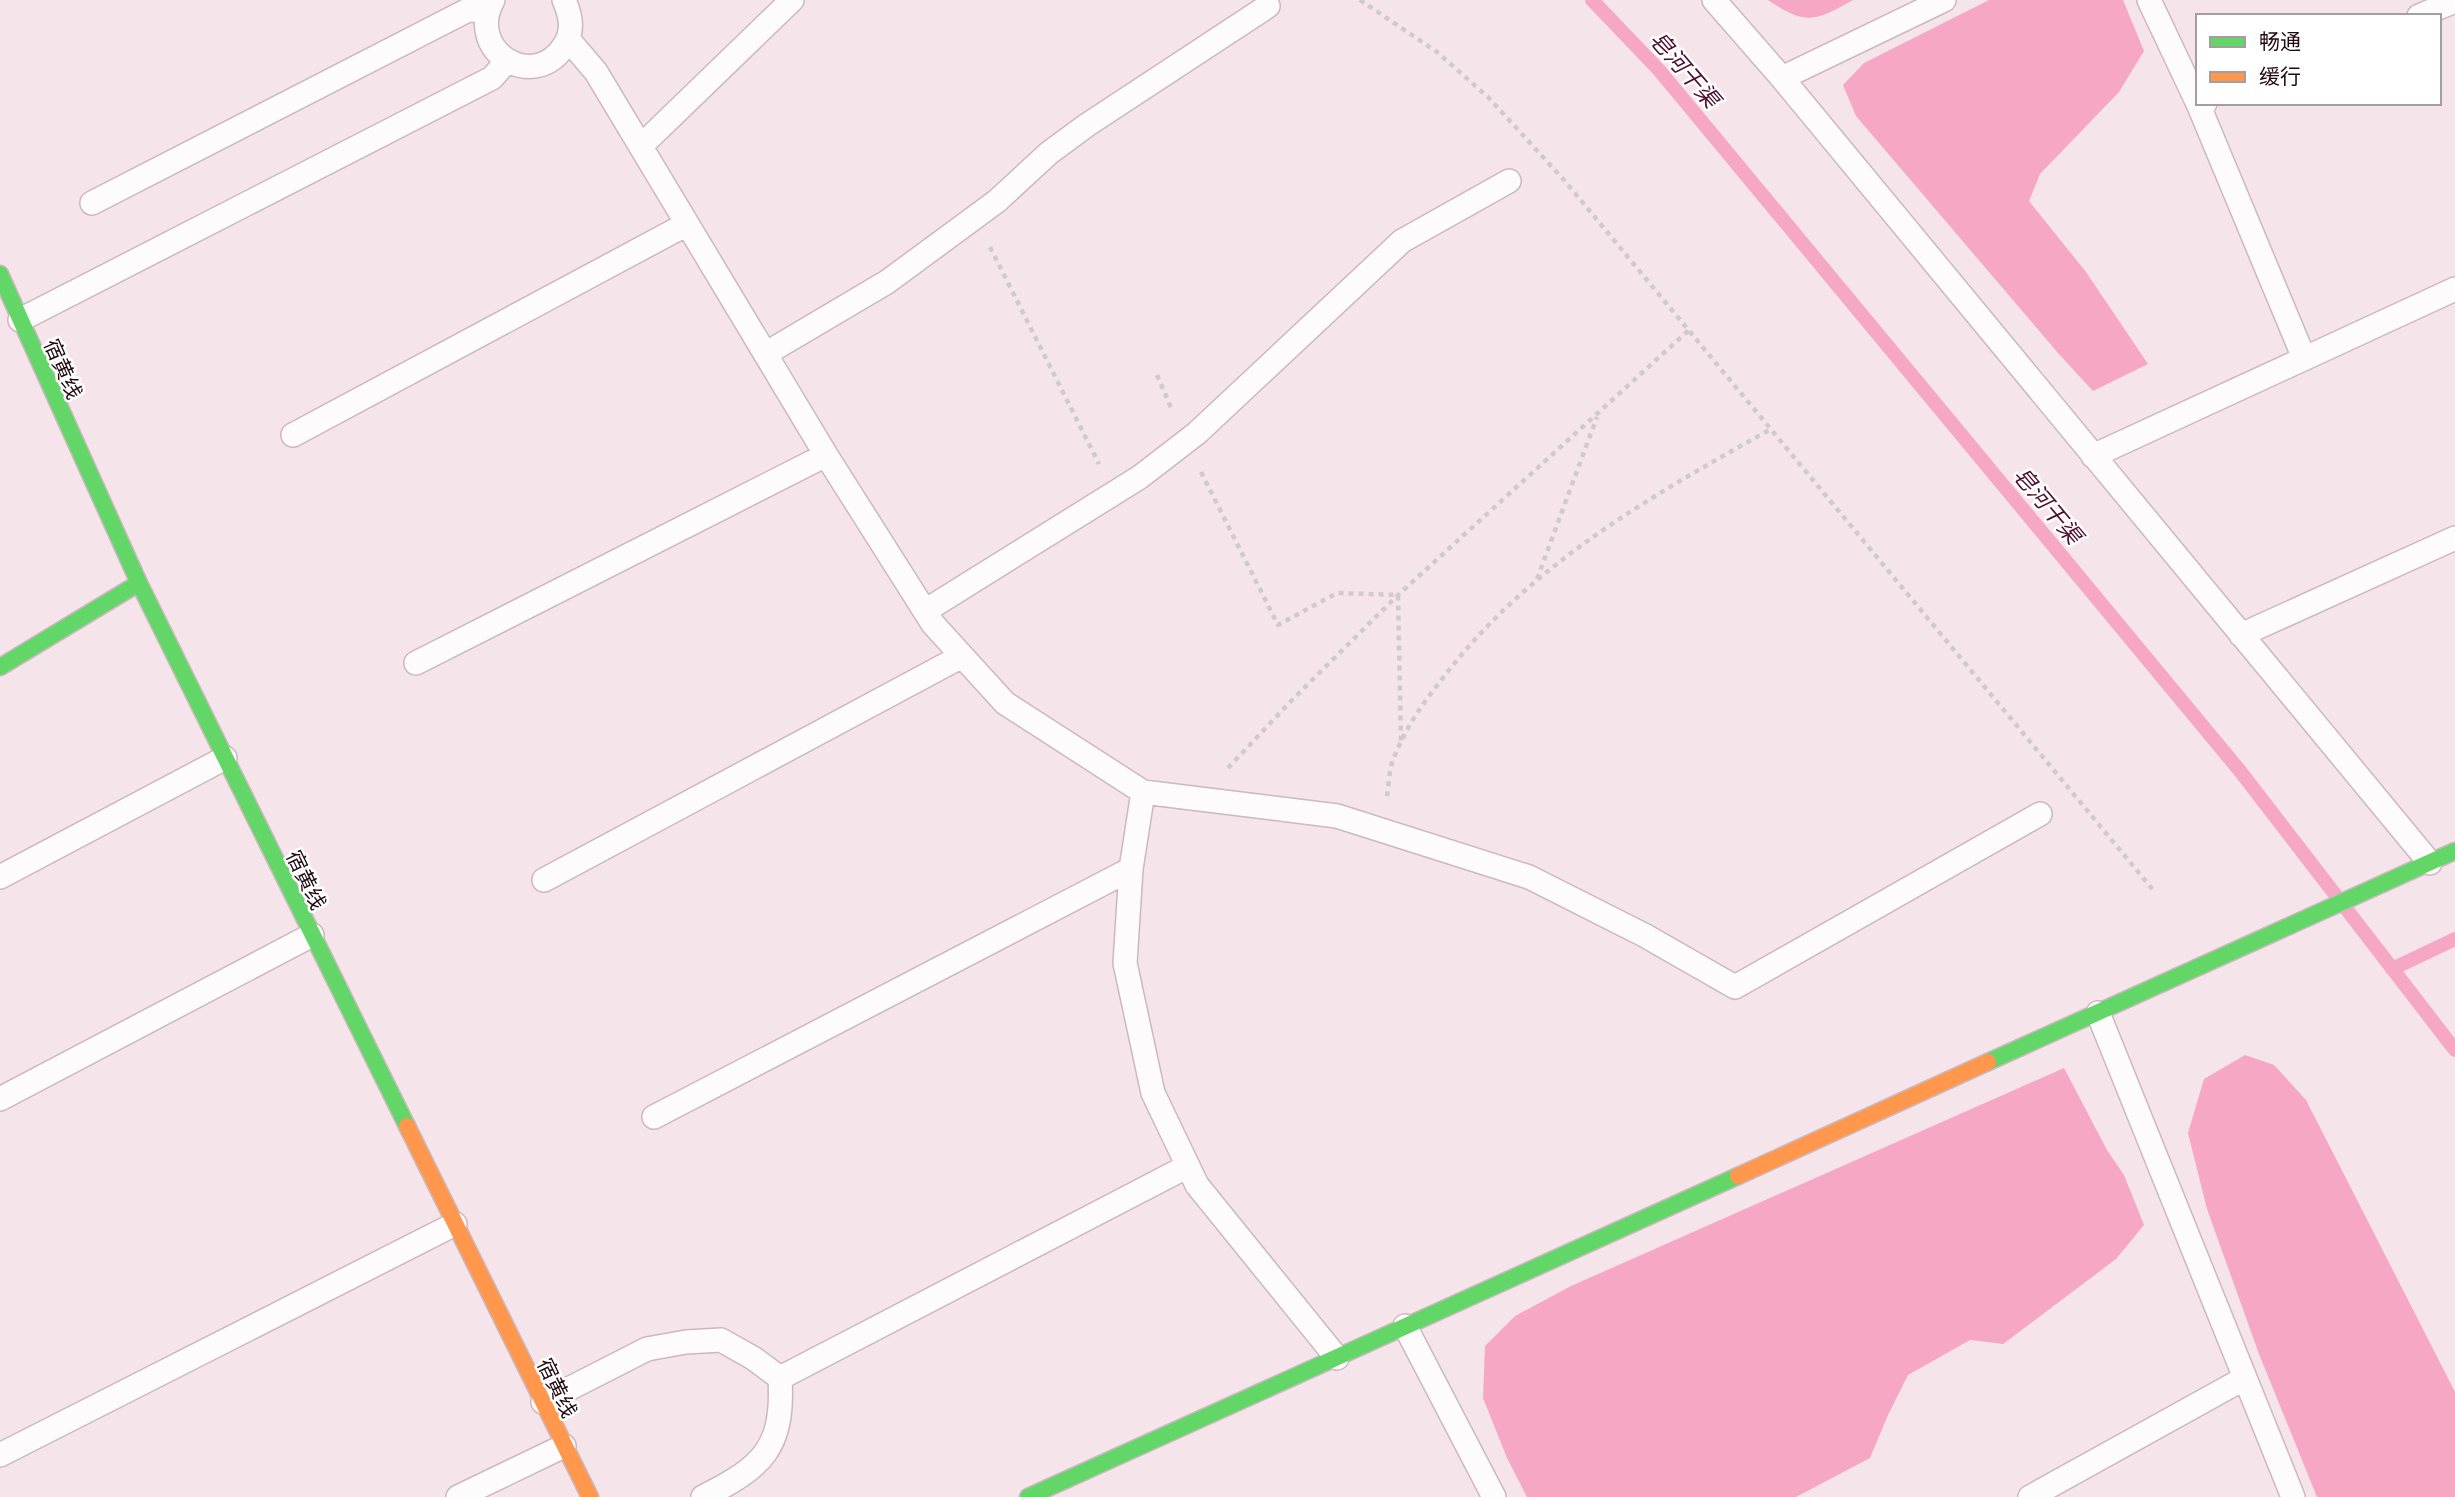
<svg xmlns="http://www.w3.org/2000/svg" width="2455" height="1497" font-family="Literata,'Noto Sans SC',serif">
<rect width="100%" height="100%" fill="#f5e5ea"/>
<!-- water -->
<path fill="#f5a7c3" d="M1768,0h85c-38,22 -48,25 -85,0z
M1989,0h134l21,51 -25,41 -79,82 -11,27 57,71 62,92 -55,27 -35,-38 -202,-237 -13,-31 21,-22z
M2245,1055l29,10 32,35 149,292v105h-138l-58,-143 -52,-145 -19,-76 16,-54z
M2064,1068l43,82 17,25 20,50 -28,34 -113,85 -33,-4 -62,35 -20,40 -18,43 -74,39h-269l-20,-39 -24,-60 2,-52 30,-30 56,-30z"/>
<g fill="none" stroke-linecap="round" stroke-linejoin="round">
<!-- stream -->
<path stroke="#f5a7c3" stroke-width="14" d="M1592,0l67,70 581,701 215,279
M2392,969l63,-30"/>
<!-- lane casing -->
<g stroke="#ccb8bf" stroke-width="26">
<path id="lane" d="M493,0c-28,51 41,93 71,46 10,-15 7,-30 0,-46
M1714,0l68,78 648,785
M2149,0l50,106
M2419,16l36,-15
M568,39l28,33 230,383 107,169 72,79 138,89 194,24 192,61 115,58 91,52 305,-173
M1782,78l162,-78
M2205,103l-6,3 105,252
M641,146l151,-146
M92,203l376,-193 19,1
M20,320l472,-242 15,-17
M765,354l122,-72 110,-81 52,-48 38,-28 181,-119
M293,435l394,-211
M2093,456l362,-167
M925,611l215,-134 57,-44 205,-192 107,-60
M2241,635l214,-97
M416,663l410,-208
M1143,792l-12,77 -6,94 28,130 44,92 140,173
M0,877l225,-119
M544,880l418,-224
M2098,1013l195,484
M0,1099l312,-164
M654,1117l477,-248
M1405,1326l89,171
M780,1378l408,-212
M543,1402l104,-53 39,-7 35,-2 32,18 27,20c4,70 -17,89 -77,119
M0,1455l455,-231
M458,1497l106,-51
M2030,1497l215,-119"/>
</g>
<!-- fast casing -->
<g stroke="#ccb8bf" stroke-width="19">
<path id="fast" d="M0,274l139,309 268,543
M0,667l139,-84
M1988,1062l467,-211
M1028,1497l710,-321"/>
</g>
<!-- slow casing -->
<g stroke="#ccb8bf" stroke-width="19">
<path id="slow" d="M407,1126l183,371
M1738,1176l250,-114"/>
</g>
<!-- path -->
<path stroke="#d0cacc" stroke-width="4.5" stroke-dasharray="5 5" stroke-linecap="butt" d="M1360,0l77,52 51,45 76,83 590,711
M990,247l109,217
M1157,375l15,35
M1201,472l77,153 59,-32 61,2 3,147
M1537,579l60,-162
M1228,768l65,-69 105,-104 291,-265
M1387,796c2,-13 2,-29 8,-41 12,-30 31,-56 51,-81 85,-110 205,-178 325,-245"/>
<!-- lane -->
<use href="#lane" stroke="#fefbfc" stroke-width="23"/>
<!-- fast -->
<use href="#fast" stroke="#63d668" stroke-width="16"/>
<!-- slow -->
<use href="#slow" stroke="#ff974d" stroke-width="16"/>
</g>
<g text-anchor="middle" dominant-baseline="central" stroke-width="5" stroke-linejoin="round" paint-order="stroke">
<!-- street labels -->
<g font-size="21" fill="#200912" stroke="#fff">
<text transform="translate(65 368) rotate(66)">宿黄线</text>
<text transform="translate(308 879) rotate(64)">宿黄线</text>
<text transform="translate(559 1387) rotate(64)">宿黄线</text>
</g>
<!-- water labels -->
<g font-size="23" font-style="italic" fill="#4e0e2c" stroke="#fff">
<text transform="translate(1686 68) rotate(49)">皂河干渠</text>
<text transform="translate(2049 504) rotate(50)">皂河干渠</text>
</g>
</g>
<!-- legend -->
<rect x="2196" y="14" width="245" height="91" fill="#ffffff" stroke="#a69da0" stroke-width="2"/>
<rect x="2210" y="37" width="35" height="10" fill="#63d668" stroke="#a69da0" stroke-width="2"/>
<text x="2259" y="49" font-size="21" fill="#200912">畅通</text>
<rect x="2210" y="72" width="35" height="10" fill="#ff974d" stroke="#a69da0" stroke-width="2"/>
<text x="2259" y="84" font-size="21" fill="#200912">缓行</text>
</svg>
